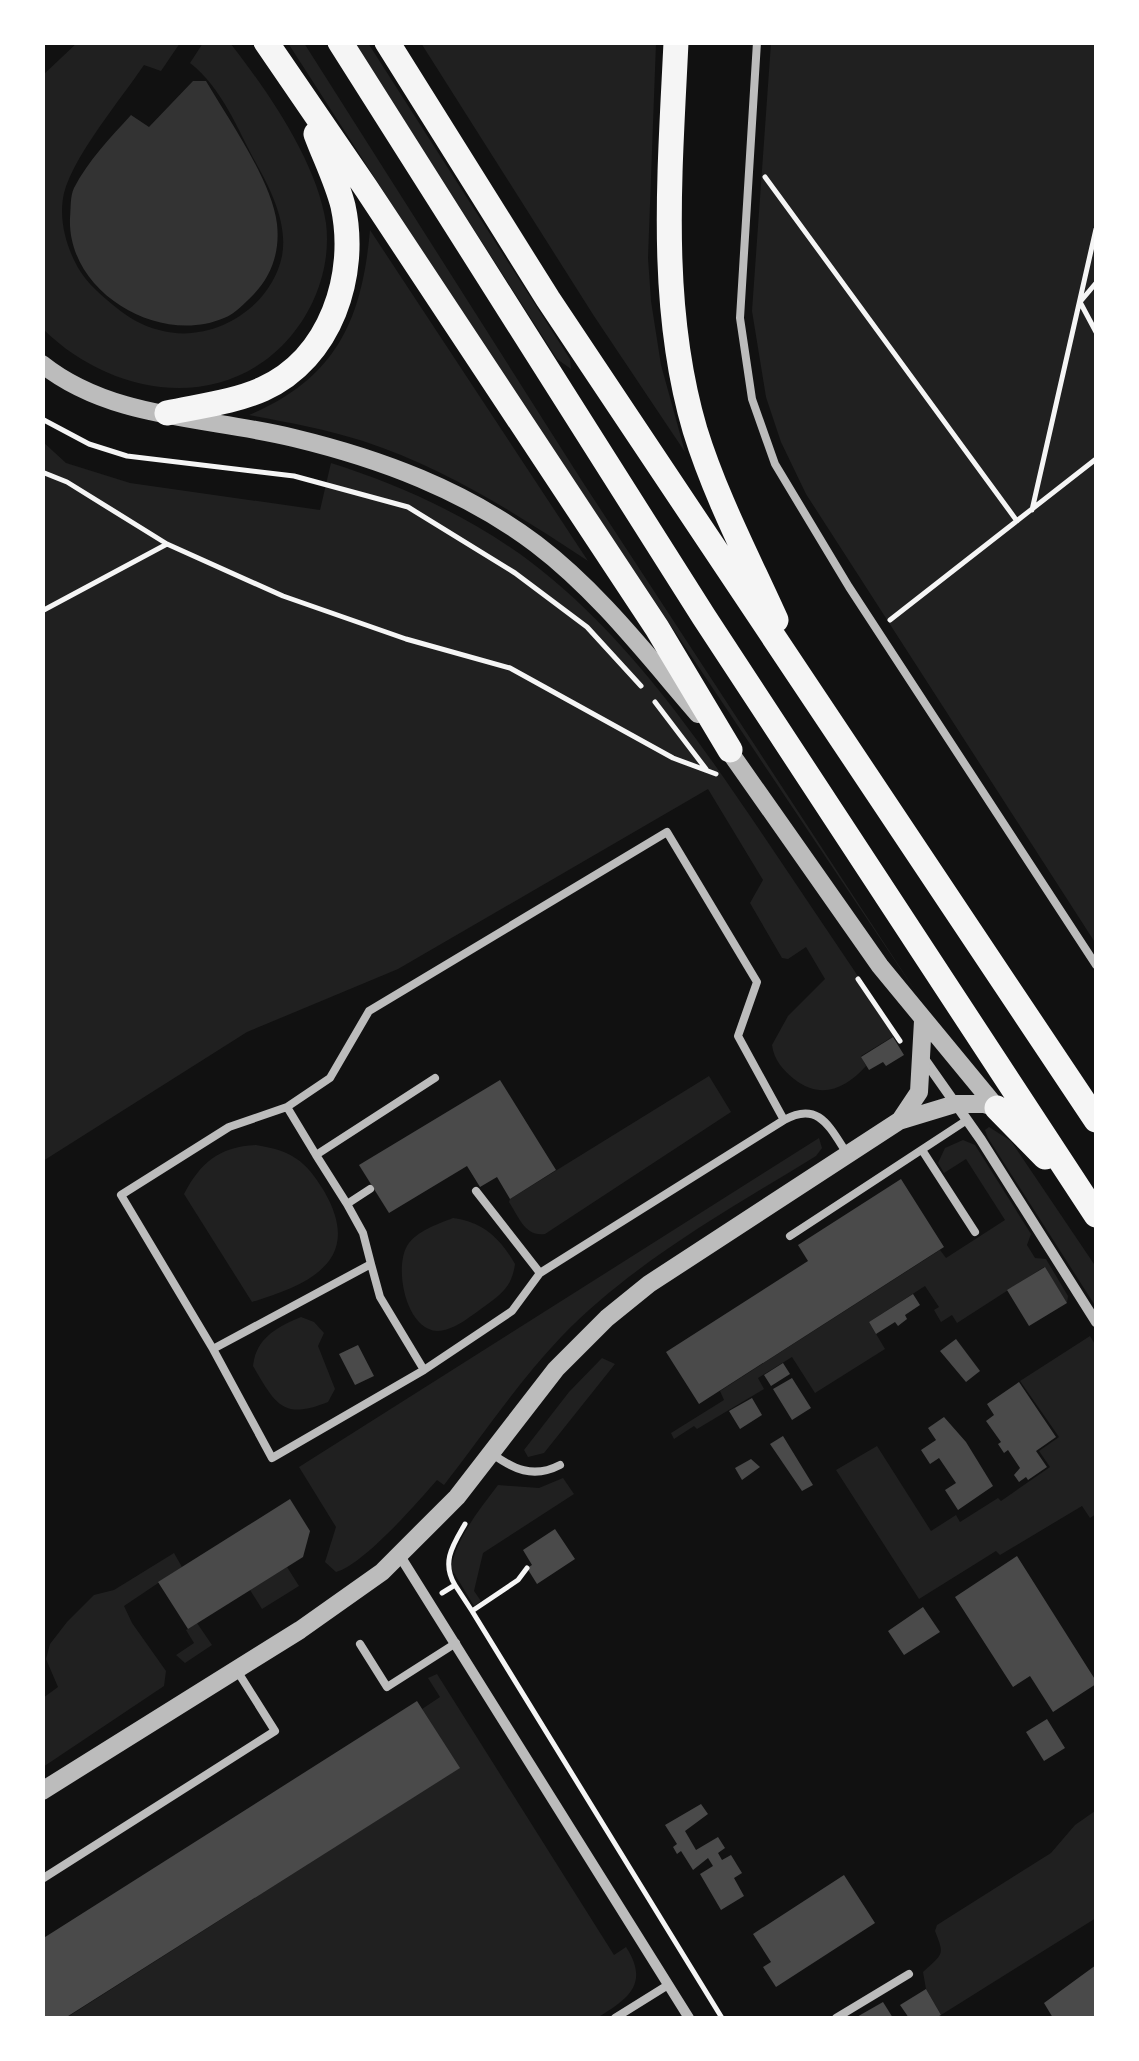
<svg xmlns="http://www.w3.org/2000/svg" width="1139" height="2061" font-family="Poppins,sans-serif">
<rect width="100%" height="100%" fill="#111"/>
<!-- green -->
<path fill="#202020" d="M78,42l102,1 -19,28 -17,-6c-23,34 -70,90 -80,128 -5,22 0,46 10,67 8,18 23,32 39,45 13,11 29,21 46,25 52,15 112,-21 123,-74 6,-32 -11,-66 -26,-93 -19,-35 -34,-75 -66,-100l13,-20h27c37,47 87,119 96,180 5,40 -9,82 -35,113 -67,79 -179,61 -248,-7v-254z
M288,43h16l278,438 340,520 -463,-692z
M354,43h14l202,316 1,10 -14,-10z
M421,43h235l-8,215 3,43 10,64 24,87 -91,-136z
M771,43h325v901l-290,-450 -25,-52 -15,-45 -14,-86z
M370,230l218,331c-71,-47 -143,-93 -225,-120 -38,-12 -76,-19 -114,-26 88,-37 113,-96 121,-185z
M42,441l24,22 64,20 190,27 11,-47c79,25 157,62 221,116 86,72 150,166 213,259 44,65 88,131 132,196l-36,22 5,10c-21,23 -45,34 -72,13 -11,-9 -20,-19 -22,-34l16,-29 37,-37 -19,-32 -18,12 -6,-1 -32,-55 13,-23 -55,-91 -310,180 -151,63 -204,129z
M709,1076l22,36 -186,122c-20,3 -26,-17 -36,-32l1,-3z
M989,1127l22,14 85,126v40l-108,-169 -3,-8z
M819,1138l3,10 -6,8c-88,54 -181,105 -254,180 -44,46 -79,99 -118,149l-7,-5c-20,23 -74,85 -101,92l-11,-10 11,-35 -37,-60z
M963,1140l12,5 56,89 -4,11 8,13 11,1 22,37 -1,7 -23,-36 -87,56 -5,-8 -11,7 -7,-12 5,-3 -14,-21 -56,36 16,27 -70,44 -23,-36 -34,21 6,11 -67,40 -3,-3 -20,13 -3,-6 53,-33 -4,-9 220,-141 6,8 59,-38 -39,-61 -22,14 -6,-10 7,-15z
M256,1145c36,6 49,15 68,46 40,69 -13,93 -72,111l-68,-108c17,-32 35,-47 72,-49z
M453,1218c30,4 47,20 62,46 -3,22 -13,30 -30,42 -13,9 -31,25 -48,25 -31,-2 -43,-62 -30,-85 9,-15 31,-22 46,-28z
M301,1317l13,5 10,11 -6,13 17,43 -7,13c-45,18 -52,3 -75,-36 3,-28 24,-39 48,-49z
M1090,1336l6,10v168l-6,4 -8,-12 -82,49 -4,-4 -77,48 -83,-129 41,-24 54,85 25,-16 4,7 38,-24 3,3 49,-34 -11,-16 20,-14 -39,-56z
M602,1358l13,6 -71,89 -16,4 -4,-7 45,-58z
M563,1478l11,16 -91,59 -9,38 7,10 -7,5 -23,-38c6,-31 28,-58 47,-83l41,3z
M174,1553l8,14 -58,39 8,17 34,48 -2,15 -121,81v-69l15,-11 -12,-28 4,-15 17,-22 27,-27 20,-5z
M287,1567l12,19 -37,23 -12,-19z
M197,1623l15,22 -27,18 -9,-8 18,-12 -8,-13z
M437,1674l177,281 12,-8c24,37 2,52 -29,71h-531l393,-250 -37,-59 18,-12 -12,-19z
M1095,1811l1,107 -155,97 -15,-26 -3,-17c20,-19 22,-16 12,-41l2,-6 114,-72 24,-28z"/>
<!-- water -->
<path fill="#333" d="M193,81h13c23,39 66,100 71,143 3,27 -5,51 -23,70 -8,8 -19,20 -30,24 -65,28 -157,-26 -154,-100 1,-10 0,-22 4,-30 14,-27 36,-50 57,-73l18,12z"/>
<!-- building -->
<path fill="#4a4a4a" d="M893,1037l11,18 -18,11 -3,-4 -14,8 -8,-13z
M500,1080l56,90 -46,29 -13,-22 -17,10 -13,-21 -78,47 -30,-48z
M901,1179l43,68 -245,157 -33,-52 142,-91 -10,-16z
M1045,1267l22,36 -38,23 -22,-36z
M913,1294l7,11 -15,10 2,4 -9,7 -3,-4 -19,12 -7,-12z
M956,1339l24,32 -14,11 -26,-31z
M358,1345l16,31 -19,9 -16,-31z
M783,1363l7,11 -19,12 -7,-11z
M792,1378l19,30 -19,12 -19,-31z
M1019,1382l37,55 -20,14 11,16 -19,13 -2,-3 -7,5 -5,-7 6,-7 -12,-18 -4,3 -6,-9 3,-2 -15,-21 8,-6 -7,-11z
M752,1398l10,17 -22,14 -11,-18z
M944,1417l22,25 27,44 -35,24 -13,-20 11,-7 -17,-25 -9,6 -9,-14 15,-10 -8,-12z
M783,1436l30,49 -11,6 -32,-47z
M751,1459l9,8 -18,13 -7,-12z
M290,1499l20,32 -7,26 -115,72 -30,-47z
M555,1529l20,30 -38,25 -10,-16 5,-3 -9,-15z
M1017,1556l79,125v3l-43,28 -23,-36 -17,11 -58,-90z
M923,1607l17,25 -36,23 -16,-24z
M417,1701l43,67 -395,250h-23v-79z
M1047,1719l18,29 -21,13 -18,-29z
M701,1804l7,10 -23,17 11,19 22,-13 7,11 -7,5 4,7 9,-5 11,18 -8,5 10,18 -23,14 -21,-36 13,-8 -5,-8 -15,12 -12,-19 -4,3 -4,-7 4,-3 -12,-19z
M844,1875l31,48 -99,64 -13,-20 8,-5 -18,-28z
M1096,1965v53h-43l-9,-15z
M926,1989l15,26 -6,3h-26l-9,-13z
M883,2002l10,16h-38z"/>
<g fill="none" stroke-linecap="round" stroke-linejoin="round">
<!-- path -->
<path stroke="#f5f5f5" stroke-width="5" d="M765,177l252,344
M1096,283l-16,19 16,30
M42,419l47,25 38,12 167,20 114,31 107,66 72,54 54,59
M42,472l25,10 100,62 116,52 123,43 104,29 163,90 43,16
M1032,510l64,-281
M42,611l125,-67
M890,620l206,-161
M655,702l51,67
M858,979l42,62
M455,1585c-14,-23 -2,-40 10,-61
M442,1593l13,-8 17,26 46,-31 9,-12
M472,1611l250,407"/>
<!-- service -->
<path stroke="#bcbcbc" stroke-width="8" d="M757,42l-17,276 12,81 23,65 74,123 247,378
M435,1078l-119,77 -29,-48 43,-29 39,-67 298,-179 90,150 -19,54 46,84c34,-19 45,6 62,32
M287,1107l-58,20 -108,68 92,154 158,-85 -8,-31 -16,-29
M922,1150l53,82
M316,1155l31,49 23,-15
M476,1191l64,82
M790,1236l177,-116
M213,1349l59,109 152,-88 -44,-73 -9,-33
M424,1370l88,-59 28,-38 244,-153
M491,1453c22,16 42,26 69,12
M360,1644l27,43 69,-44
M42,1879l233,-148 -39,-62
M615,2018l53,-33
M836,2018l73,-44"/>
<!-- minor -->
<path stroke="#bcbcbc" stroke-width="10" d="M924,1059l57,81 115,182
M400,1556l289,462"/>
<!-- tertiary -->
<path stroke="#bcbcbc" stroke-width="18" d="M42,364c70,56 168,53 252,74 87,21 170,52 242,106 62,47 111,111 162,170
M722,741l158,225 117,142
M901,1119l18,-27 4,-71
M42,1791l258,-161 82,-58 75,-75 99,-128 51,-51 42,-34 250,-163 56,-17h29l13,4"/>
<!-- primary -->
<path stroke="#f5f5f5" stroke-width="25" d="M266,42l100,146 291,440 73,122
M340,42l364,575 392,598
M387,42l161,257 548,821
M676,42c-6,130 -18,262 19,388 20,65 53,128 81,190
M167,413c32,-7 67,-11 96,-24 68,-31 95,-114 80,-183 -6,-24 -18,-48 -27,-72
M997,1108l48,49"/>
</g>
<!-- border -->
<rect width="1139" height="2061" fill="none" stroke="#ffffff" stroke-width="90"/>
</svg>
